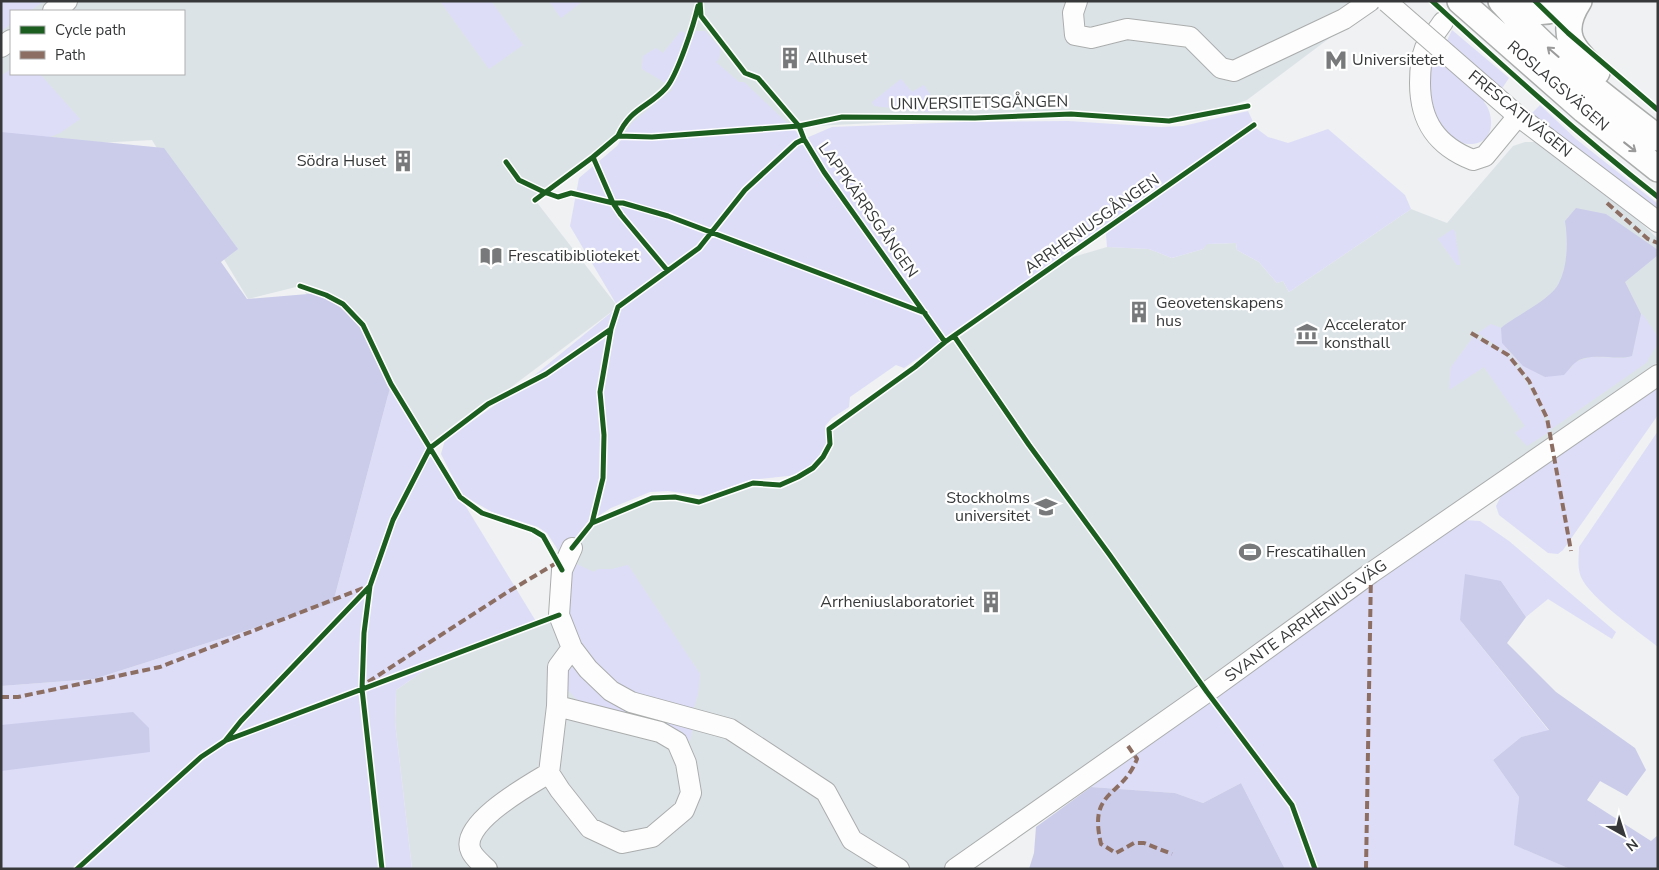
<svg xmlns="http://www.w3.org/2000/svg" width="1659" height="870" font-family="'Nunito Sans',sans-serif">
<rect width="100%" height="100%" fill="#eff1f2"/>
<!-- built -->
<path fill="#dce3e7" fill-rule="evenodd" d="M8,1h1371l-132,99 -37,13 -66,6 -98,-5 -325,17 -69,6 -34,-1 -83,64 83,107 -188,141 -130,-162 -52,13 -96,-159 -127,7 -24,-19v-122zM11,11h173v63h-173z
M1525,142h12l82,60 39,37v123l-691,507h-555l-17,-147 1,-32 43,-30 120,-45 3,-45 30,-47 60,-25 23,-1 24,5 54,-19 27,2 18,-8 15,-9 10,-11 7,-13 -1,-15 244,-172 34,-10 42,2 23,9 31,-9 3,-5 30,-1 1,7 22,12 18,21 6,-2 6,11 122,-83 36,14 66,-77z"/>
<!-- green -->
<path fill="#ddddf8" d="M1,1h43l-14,10h-19v13l-10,7z
M440,1h51l32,44 -34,24z
M549,1h34l-22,17z
M1452,30l57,48 -8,12 -55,-47z
M681,31l6,3 -1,2 5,4 5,-9h9l16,18 -2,10 -3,3 23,20h5l60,57 28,-12 132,-5 104,-1 93,6 22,-1 65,-15 8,17 12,9 20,6 40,-14 77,66 6,14 -122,83 -6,-11 -6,2 -18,-21 -22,-12 -1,-7 -29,1 -4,5 -31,9 -23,-9 -42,-2 -1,-13 -5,-5 -197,139 -8,-3 -46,32 -1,10 -17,11 -7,8 3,14 -6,15 -10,12 -15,8 -47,5 -46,16 -36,-5 -18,1 -39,16 -24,15 -26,32 -14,-22 -9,-6 -46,-15 -30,-17 -21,-41 4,-14 69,-48 104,-85 -48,-81 9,-48 38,-32 15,-23 40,-33 -8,-8 -22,-13 1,-13 13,-8 7,5z
M1434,54l52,46 -2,2c12,15 10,43 -15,42 -16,0 -37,-24 -39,-39 -2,-17 -1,-36 4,-51z
M11,69v5h29l40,45 -20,14 -35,14 -24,-7v-64z
M901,79l11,13 12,-7 12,20 -6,7 -56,-6 -2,-4z
M1540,105l36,34 82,65v10l-128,-99z
M1453,229l2,3 5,33h-3l-19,-26z
M1641,314l3,2 14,21v6l-12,20 -96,67v-9l-30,-56 -11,-11 -31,-21 13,-9 10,4c1,28 22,36 44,49l26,-9 4,-6 16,-5 33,1 8,-2z
M1474,336c10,9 24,11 33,20 17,17 35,53 42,76l-22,14 -12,-13 10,-7 -41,-59 -35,23 2,-23z
M391,384l146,239 -98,37 -43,30 -1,32 17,147h-411v-183l93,-7 239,-76z
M1658,385v30l-95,135 -5,4 -10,-1 -49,-38 -3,-9 5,-10z
M1658,431v216c-20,-16 -67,-48 -77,-70 -4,-9 -2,-21 -2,-30z
M1463,520l17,1 29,20 107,91 -4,7 -64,-40 -22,18 -25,-36 -41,39 89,111 -28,6 -28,23 26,37 -4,48 55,24h-285l-44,-86 -38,20 -28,-10 -84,-6z
M572,562l22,10 4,-3h14l16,-4 72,109 -2,20 -5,16 -62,-14 -27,-19 -24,-30 -15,-37z
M570,666h5l118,59 -3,15 -5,4 -103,-39 -16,-17v-19z"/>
<!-- forest -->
<path fill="#cbccea" d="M1,132l163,16 74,101 -17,13 26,37 73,-6 40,29 31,62 -58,219 -239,76 -93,7z
M1576,208l30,6 52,36v5l-33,27 16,32 -9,42c-16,5 -44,-5 -57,7 -4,3 -7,8 -11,12l-19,2 -22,-11 -21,-23 -1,-15c15,-13 50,-28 58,-45 9,-18 9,-43 6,-62z
M1465,574l36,7 25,36 -19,26 49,49 79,56 11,22 -19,26 -27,-15 -13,19 64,41 7,-6v34h-88l-56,-24 5,-48 -26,-37 28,-23 28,-7 -89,-110z
M133,712l16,16 1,24 -149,19v-46z
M1241,783l44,86h-256l5,-16 2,-26 55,-40 84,6 28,10z"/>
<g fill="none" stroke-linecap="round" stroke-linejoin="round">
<!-- minor casing -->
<g stroke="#abadad" stroke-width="22">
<path id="minor" d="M1077,1l-4,12 2,22 16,3 36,-9 63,8 31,31 13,3 110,-52 26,-18
M53,11l14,-10
M1443,22c-6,9 -13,17 -18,26 -4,10 -5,25 -5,35 0,39 17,63 53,77l12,-4 33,-40
M1,47l10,-7
M1441,49l77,67 140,106
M572,548l-10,22 -3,45 13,33 16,21 23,22 20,11 99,27 96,63 26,48 47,29
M557,706l103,26 17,10 9,21 5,30 -7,17 -32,27 -30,6 -32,-15 -30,-38 -11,-17 8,-67 1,-39 14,-19
M487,869c-5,-5 -13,-11 -16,-18 -13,-27 60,-67 78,-78
M955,869l252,-177 164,-119 287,-198"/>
</g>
<!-- major casing -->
<g stroke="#abadad" stroke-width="28">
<path id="major" d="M1460,1l124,109 74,59
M1501,1c46,52 102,95 157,137
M1512,1c21,13 37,15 57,0
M1579,1c-21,32 -7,48 18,71"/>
</g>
<!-- minor -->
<use href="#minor" stroke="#fdfdfd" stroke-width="20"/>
<!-- major -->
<use href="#major" stroke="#fdfdfd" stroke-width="25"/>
<!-- minor-bridge casing -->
<g stroke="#abadad" stroke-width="22" stroke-linecap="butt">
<path id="minor-bridge" d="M1387,2l54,47"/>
</g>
<!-- minor-bridge -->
<use href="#minor-bridge" stroke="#fdfdfd" stroke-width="20"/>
<!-- quiet -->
<path stroke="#8d6e63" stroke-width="4" stroke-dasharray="8 4" stroke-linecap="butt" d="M1607,203l41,36 10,4
M1471,333l37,22 21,26 18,37 24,133
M368,682l138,-89 52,-31
M1,697h17l142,-30 206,-80
M1128,746l9,13c-16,40 -49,30 -36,85l15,9 18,-10h10l28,11
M1366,869l5,-296"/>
<!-- cycleway casing -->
<g stroke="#fff" stroke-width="8">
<path id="cycleway" d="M700,1l1,15 44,57 13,5 41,48 5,13 20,33 121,170
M1432,1c74,68 147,134 226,196
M1535,1l33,32 90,77
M618,136c12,-28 30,-28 48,-48 11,-12 28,-64 32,-82
M506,162l13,18 25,12 14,5 13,-4 42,10h10l45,13 257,97
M535,200l58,-43
M667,270l-46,-55 -8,-12 -20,-46 25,-21 34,1 147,-11 43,-9 133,1 96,-4 98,7 79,-15
M300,286l26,9 17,9 20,21 28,59 69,113 22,16 51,17 10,6 19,34
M954,336l75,109 80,109 98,138 85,113 23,64
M592,523l11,-45 1,-43 -4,-43 11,-63
M572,548l20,-25 60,-25 23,-1 24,5 54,-19 27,2 18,-8 15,-9 10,-11 7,-13 -1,-15 86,-62 30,-25 309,-217
M227,740l332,-125
M77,869l124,-112 24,-16 16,-20 129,-135
M382,869l-20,-180 2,-56 6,-47 23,-66 37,-72 58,-44 58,-30 65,-45 7,-22 81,-59 46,-58 51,-47 8,-4"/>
</g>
<!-- cycleway -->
<use href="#cycleway" stroke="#1b5e20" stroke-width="5"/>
</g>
<!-- one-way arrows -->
<defs><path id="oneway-shaft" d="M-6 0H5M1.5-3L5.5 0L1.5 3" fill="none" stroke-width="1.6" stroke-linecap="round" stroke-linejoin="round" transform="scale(1.25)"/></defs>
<g stroke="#9a9a9b">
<use href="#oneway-shaft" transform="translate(1553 52) rotate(-139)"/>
<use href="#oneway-shaft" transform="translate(1630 147) rotate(38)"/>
</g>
<!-- icons -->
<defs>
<g id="building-bare" transform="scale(1.725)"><path d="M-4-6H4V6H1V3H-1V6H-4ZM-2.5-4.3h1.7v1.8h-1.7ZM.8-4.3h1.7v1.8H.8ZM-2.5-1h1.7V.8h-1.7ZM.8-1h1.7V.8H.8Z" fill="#77797a" stroke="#fff" stroke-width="2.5" paint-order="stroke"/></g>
<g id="metro-bare" transform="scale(1.725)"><path d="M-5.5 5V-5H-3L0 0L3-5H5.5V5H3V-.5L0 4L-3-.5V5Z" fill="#77797a" stroke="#fff" stroke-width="2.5" paint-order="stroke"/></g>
<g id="library-bare" transform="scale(1.725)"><path d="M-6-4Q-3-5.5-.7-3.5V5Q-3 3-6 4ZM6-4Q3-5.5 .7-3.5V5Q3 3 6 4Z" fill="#77797a" stroke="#fff" stroke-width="2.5" paint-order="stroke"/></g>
<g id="museum-bare" transform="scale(1.725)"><path d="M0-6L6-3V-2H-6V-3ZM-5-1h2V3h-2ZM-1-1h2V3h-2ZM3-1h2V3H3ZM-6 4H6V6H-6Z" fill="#77797a" stroke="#fff" stroke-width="2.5" paint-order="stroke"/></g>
<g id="university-bare" transform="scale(1.725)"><path d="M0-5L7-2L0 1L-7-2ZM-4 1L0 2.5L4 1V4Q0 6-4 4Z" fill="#77797a" stroke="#fff" stroke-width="2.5" paint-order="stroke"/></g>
<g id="stadium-bare" transform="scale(1.725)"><path d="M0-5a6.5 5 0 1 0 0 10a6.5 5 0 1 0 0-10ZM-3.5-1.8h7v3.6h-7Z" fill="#77797a" stroke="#fff" stroke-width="2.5" paint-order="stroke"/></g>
</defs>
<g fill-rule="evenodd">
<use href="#building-bare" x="790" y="58"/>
<use href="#metro-bare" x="1336" y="60"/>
<use href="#building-bare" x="403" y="161"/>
<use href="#library-bare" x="491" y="256"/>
<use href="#building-bare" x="1139" y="312"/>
<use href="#museum-bare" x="1307" y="334"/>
<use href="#university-bare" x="1046" y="507"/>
<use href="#stadium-bare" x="1250" y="552"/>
<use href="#building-bare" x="991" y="602"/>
</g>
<g text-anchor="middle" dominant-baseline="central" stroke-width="4.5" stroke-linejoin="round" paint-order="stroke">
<!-- poi labels -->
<g font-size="16" fill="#373839" stroke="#fff" text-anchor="start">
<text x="806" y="58">Allhuset</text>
<text x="1352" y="60">Universitetet</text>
<text x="386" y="161" text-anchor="end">Södra Huset</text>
<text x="508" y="256">Frescatibiblioteket</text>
<text x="1156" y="303">Geovetenskapens<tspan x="1156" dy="18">hus</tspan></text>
<text x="1324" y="325">Accelerator<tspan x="1324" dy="18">konsthall</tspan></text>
<text x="1030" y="498" text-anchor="end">Stockholms<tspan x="1030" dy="18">universitet</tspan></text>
<text x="1266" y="552">Frescatihallen</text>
<text x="974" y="602" text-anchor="end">Arrheniuslaboratoriet</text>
</g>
<!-- street labels -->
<g font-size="16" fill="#373839" stroke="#fff">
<text transform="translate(1558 86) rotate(41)">ROSLAGSVÄGEN</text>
<text transform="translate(979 103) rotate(-1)">UNIVERSITETSGÅNGEN</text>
<text transform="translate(1520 114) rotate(39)">FRESCATIVÄGEN</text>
<text transform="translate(868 210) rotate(55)">LAPPKÄRRSGÅNGEN</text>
<text transform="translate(1092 224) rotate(-35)">ARRHENIUSGÅNGEN</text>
<text transform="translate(1306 621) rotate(-36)">SVANTE ARRHENIUS VÄG</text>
</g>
</g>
<!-- border -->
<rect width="1659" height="870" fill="none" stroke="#373839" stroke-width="5"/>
<!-- legend -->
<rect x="10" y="10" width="175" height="65" fill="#ffffff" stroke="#afafb0"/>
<rect x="20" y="26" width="25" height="8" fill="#1b5e20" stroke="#afafb0"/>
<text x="55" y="35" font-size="15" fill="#373839">Cycle path</text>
<rect x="20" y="51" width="25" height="8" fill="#8d6e63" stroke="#afafb0"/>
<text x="55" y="60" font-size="15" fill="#373839">Path</text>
<!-- north arrow -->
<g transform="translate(1624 835) rotate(141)" stroke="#ffffff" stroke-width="4" paint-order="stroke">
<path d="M0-4L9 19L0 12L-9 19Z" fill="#373839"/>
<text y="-8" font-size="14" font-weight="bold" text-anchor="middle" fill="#373839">N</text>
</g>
</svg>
